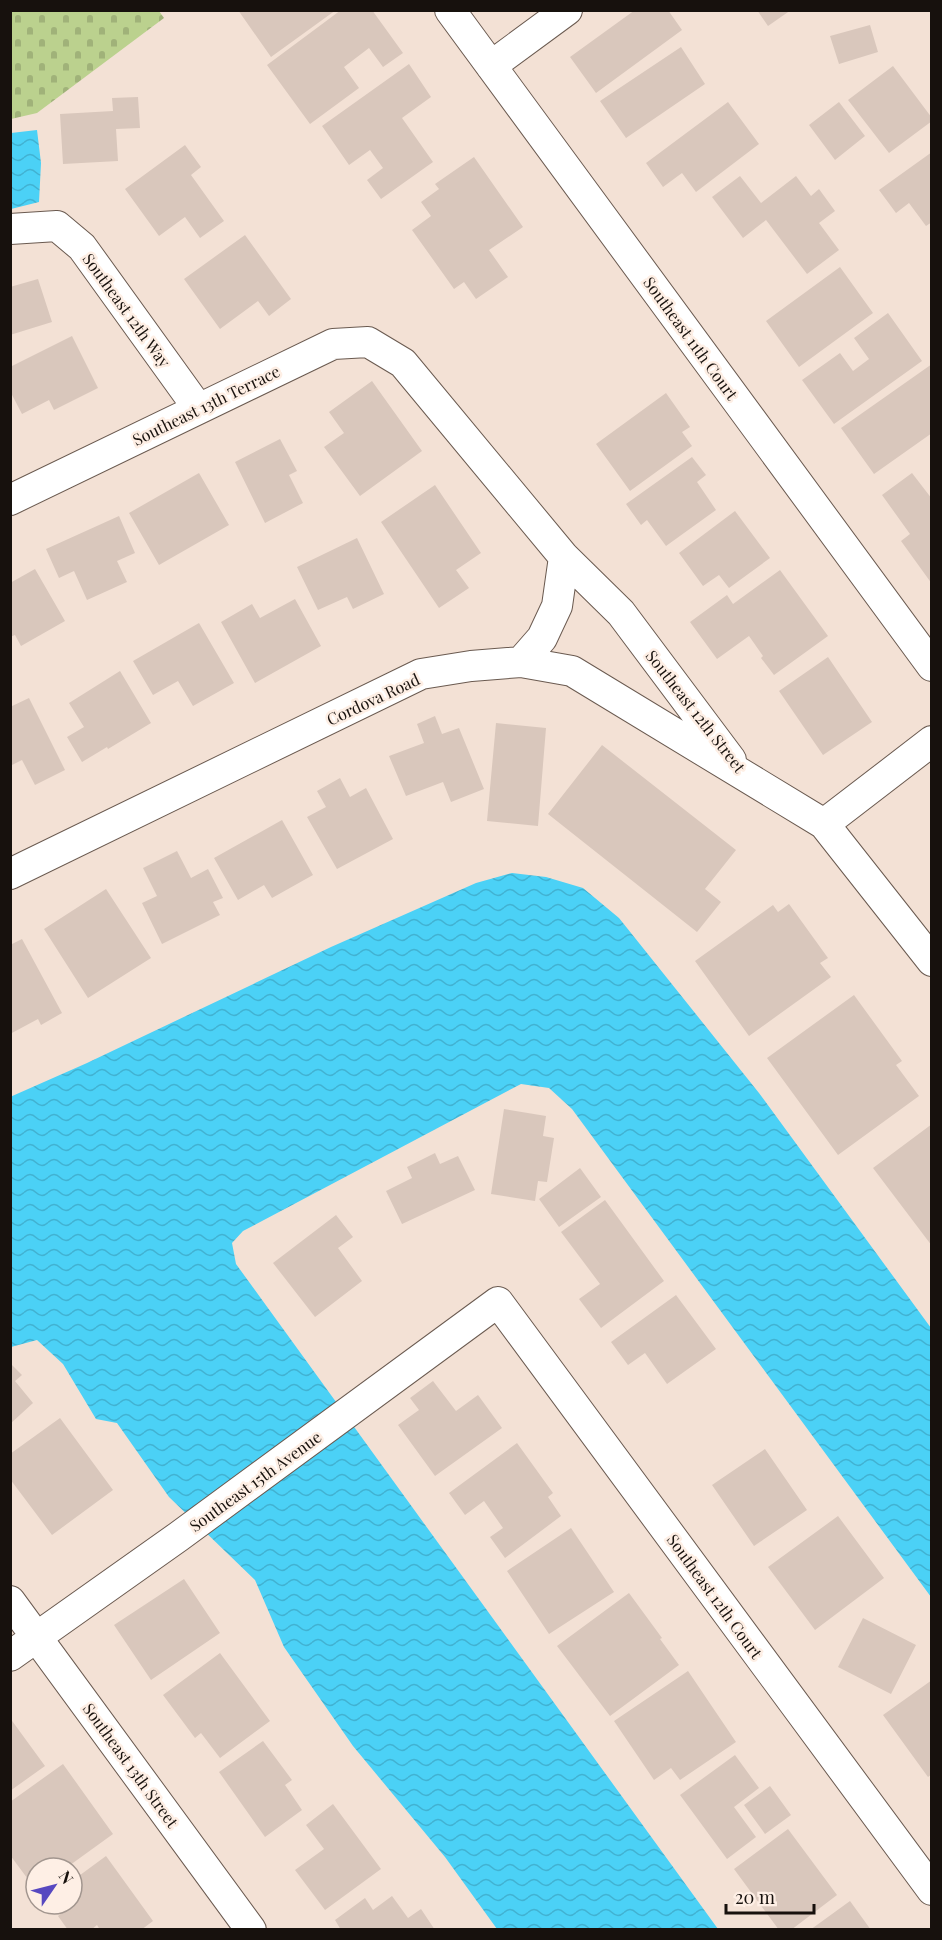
<svg xmlns="http://www.w3.org/2000/svg" width="942" height="1940" font-family="'Playfair Display',serif">
<defs>
<pattern id="cemetery-stones" width="16" height="16" patternUnits="userSpaceOnUse" patternTransform="scale(1.5)"><rect width="16" height="16" fill="#bbd18e"/><path d="M2 7V4a2 2 0 0 1 4 0v3zM10 15v-3a2 2 0 0 1 4 0v3z" fill="#a0b279"/></pattern>
<pattern id="water-waves" width="16" height="10" patternUnits="userSpaceOnUse" patternTransform="scale(1.5)"><rect width="16" height="10" fill="#4bd1f6"/><path d="M0 5q4-4 8 0t8 0" fill="none" stroke="#41b2d2"/></pattern>
</defs>
<rect width="100%" height="100%" fill="#f3e1d5"/>
<!-- cemetery -->
<path fill="url(#cemetery-stones)" d="M159,11l5,7 -127,95 -26,6v-108z"/>
<!-- water -->
<path fill="url(#water-waves)" d="M37,130l4,33 -2,39 -28,7v-76z
M512,873l34,4 37,11 36,30 140,175 172,235v269l-359,-488 -23,-21 -28,-4 -278,147 -11,12 4,21 482,665h-221l-52,-72 -92,-111 -69,-99 -29,-67 -86,-83 -52,-74 -21,-4 -33,-55 -26,-24 -26,7 -1,-250 77,-34 244,-116 145,-64z"/>
<!-- building -->
<path fill="#d9c7bc" d="M238,10h98l-65,47z
M341,10h31l31,43 -20,14 -14,-19 -25,19 15,21 -49,36 -43,-59z
M635,10h33l14,20 -86,63 -26,-36z
M757,10h34l-23,16z
M870,25l8,27 -39,12 -9,-28z
M681,47l24,37 -79,54 -26,-37z
M409,64l22,33 -29,21 31,44 -52,37 -14,-19 16,-12 -13,-18 -21,15 -27,-39z
M893,66l39,52v3l-43,32 -41,-53z
M138,97l2,31 -24,1 2,32 -55,3 -3,-50 53,-3 -1,-13z
M728,102l31,42 -63,48 -14,-19 -19,14 -17,-24z
M839,102l26,34 -30,24 -26,-35z
M185,145l16,22 -10,8 33,46 -24,17 -15,-21 -26,19 -34,-47z
M932,152v70l-6,4 -17,-23 -13,10 -17,-23z
M474,157l49,70 -34,23 19,27 -32,22 -12,-17 -10,7 -42,-59 19,-14 -10,-14 18,-13 -4,-5z
M740,176l21,27 35,-27 15,20 8,-7 16,22 -16,12 20,27 -32,24 -41,-54 -23,18 -31,-41z
M245,235l46,64 -22,17 -11,-15 -38,28 -36,-50z
M840,267l33,46 -74,54 -33,-46z
M38,279l14,43 -42,13v-48z
M888,313l34,48 -88,63 -32,-44 38,-27 13,18 16,-12 -15,-21z
M72,336l26,52 -44,22 -5,-10 -27,14 -12,-23v-24z
M932,364v69l-58,41 -33,-46z
M372,381l50,70 -62,45 -36,-49 20,-14 -15,-21z
M666,393l24,34 -8,5 10,14 -62,45 -34,-47z
M280,439l17,32 -8,4 14,28 -38,20 -30,-61z
M692,457l14,18 -9,7 19,28 -50,36 -19,-26 -6,5 -15,-21z
M199,473l30,52 -70,40 -30,-52z
M912,473l20,26v85l-31,-43 9,-7 -28,-39z
M435,485l46,68 -25,17 13,18 -30,20 -58,-86z
M735,511l35,47 -41,30 -10,-13 -16,11 -24,-33z
M119,516l16,37 -18,8 10,21 -40,18 -13,-29 -15,7 -13,-29z
M357,538l27,56 -31,15 -6,-12 -29,13 -21,-43z
M35,569l30,52 -44,25 -6,-11 -5,2v-54z
M780,570l48,66 -54,39 -13,-17 2,-2 -14,-20 -32,23 -27,-37 37,-27 6,9z
M295,599l26,47 -66,37 -34,-61 31,-18 8,14z
M199,623l35,60 -41,23 -15,-25 -25,14 -20,-34z
M828,657l44,65 -49,33 -44,-64z
M120,671l31,52 -43,26 -1,-2 -25,15 -15,-25 17,-10 -15,-24z
M29,698l36,72 -30,15 -13,-25 -12,6v-59z
M435,716l7,18 17,-6 25,61 -33,13 -8,-20 -37,14 -17,-40 35,-13 -7,-19z
M496,723l50,5 -8,98 -51,-5z
M602,745l134,105 -31,39 16,13 -24,30 -149,-118z
M340,778l10,19 16,-9 27,51 -56,30 -30,-52 19,-10 -9,-16z
M282,820l31,55 -41,23 -8,-13 -26,15 -24,-42z
M177,851l14,27 17,-9 15,29 -10,4 7,13 -58,29 -20,-41 15,-7 -14,-28z
M106,889l45,69 -63,40 -44,-69z
M789,904l39,54 -8,5 11,14 -82,59 -54,-75 78,-56 5,7z
M22,939l40,74 -21,12 -3,-6 -28,15v-89z
M854,995l48,66 -6,4 23,31 -81,59 -71,-97z
M504,1109l42,7 -3,20 11,2 -7,44 -9,-1 -3,20 -44,-7z
M932,1124v122l-59,-78z
M435,1153l5,11 18,-8 17,34 -73,34 -16,-33 26,-13 -5,-11z
M580,1168l21,29 -42,30 -20,-28z
M605,1200l59,81 -63,47 -22,-29 21,-15 -39,-52z
M336,1215l17,22 -15,11 24,33 -47,36 -42,-54z
M676,1295l40,54 -49,35 -22,-31 -17,12 -17,-23z
M10,1363l12,12 -7,6 18,22 -23,21z
M433,1381l23,30 22,-16 24,33 -67,48 -37,-51 21,-15 -9,-12z
M60,1418l53,72 -61,45 -42,-56v-25z
M517,1443l36,50 -5,4 13,19 -56,42 -15,-21 13,-9 -19,-27 -19,14 -16,-22z
M765,1449l42,61 -53,36 -42,-61z
M838,1516l46,62 -69,52 -47,-63z
M571,1528l43,64 -65,42 -42,-63z
M184,1579l36,54 -69,47 -37,-55z
M629,1593l33,45 -2,1 19,26 -69,51 -53,-70z
M863,1618l53,27 -25,49 -53,-27z
M220,1653l50,68 -50,37 -19,-25 -6,5 -32,-43z
M688,1671l48,71 -56,38 -9,-12 -17,12 -40,-59z
M932,1680v94l-4,3 -45,-62z
M10,1718l35,48 -35,25z
M263,1741l29,39 -7,5 17,25 -37,27 -46,-65z
M735,1755l24,33 -25,19 22,30 -29,22 -47,-64z
M63,1764l50,70 -47,34h-30v22l-26,-35v-53z
M770,1786l21,29 -26,19 -21,-29z
M333,1804l48,65 -56,41 -30,-40 29,-21 -18,-24z
M788,1829l49,66 -46,35h-12l-45,-61z
M106,1856l47,65 -12,9h-41l-3,-5 -6,5h-23l-10,-14 10,-8 -3,-4h7v-23z
M392,1896l16,22 13,-9 14,21h-94l-6,-10 30,-22 8,12z
M850,1901l21,29h-61z"/>
<g fill="none" stroke-linecap="round" stroke-linejoin="round">
<!-- minor casing -->
<g stroke="#6a5a50" stroke-width="32">
<path id="minor" d="M450,10l482,656
M491,66l76,-56
M10,229l47,-3 25,21 116,161
M10,500l323,-156 35,-2 35,21 161,194 57,56 110,147
M521,662l21,-24 15,-32 7,-49
M824,824l108,-83
M10,874l411,-200 50,-8 50,-4 51,9 252,153 108,137
M10,1601l241,329
M10,1656l168,-119 320,-235 434,588"/>
</g>
<!-- minor -->
<use href="#minor" stroke="#fff" stroke-width="30"/>
</g>
<g text-anchor="middle" dominant-baseline="central" stroke-width="5" stroke-linejoin="round" paint-order="stroke">
<!-- street labels -->
<g font-size="16" fill="#17110d" stroke="#feefe5">
<text transform="translate(127 310) rotate(54)">Southeast 12th Way</text>
<text transform="translate(691 338) rotate(54)">Southeast 11th Court</text>
<text transform="translate(206 405) rotate(-26)">Southeast 13th Terrace</text>
<text transform="translate(373 699) rotate(-25)">Cordova Road</text>
<text transform="translate(696 711) rotate(52)">Southeast 12th Street</text>
<text transform="translate(255 1481) rotate(-36)">Southeast 15th Avenue</text>
<text transform="translate(715 1596) rotate(54)">Southeast 12th Court</text>
<text transform="translate(131 1765) rotate(54)">Southeast 13th Street</text>
</g>
</g>
<!-- border -->
<rect width="942" height="1940" fill="none" stroke="#17110d" stroke-width="24"/>
<!-- north arrow -->
<g transform="translate(54 1886) rotate(55)"><circle r="28" fill="#feefe5" stroke="#a2968f" stroke-width="1.5"/>
<path d="M0-4.5L10 22L0 15L-10 22Z" fill="#5748c0"/>
<text y="-9" font-size="16" font-weight="bold" text-anchor="middle" fill="#17110d">N</text>
</g>
<!-- scale -->
<path d="M726 1904v9h88v-9" fill="none" stroke="#17110d" stroke-width="3"/>
<text x="735" y="1904" font-size="18" fill="#17110d" stroke="#feefe5" stroke-width="4.5" paint-order="stroke">20 m</text>
</svg>
